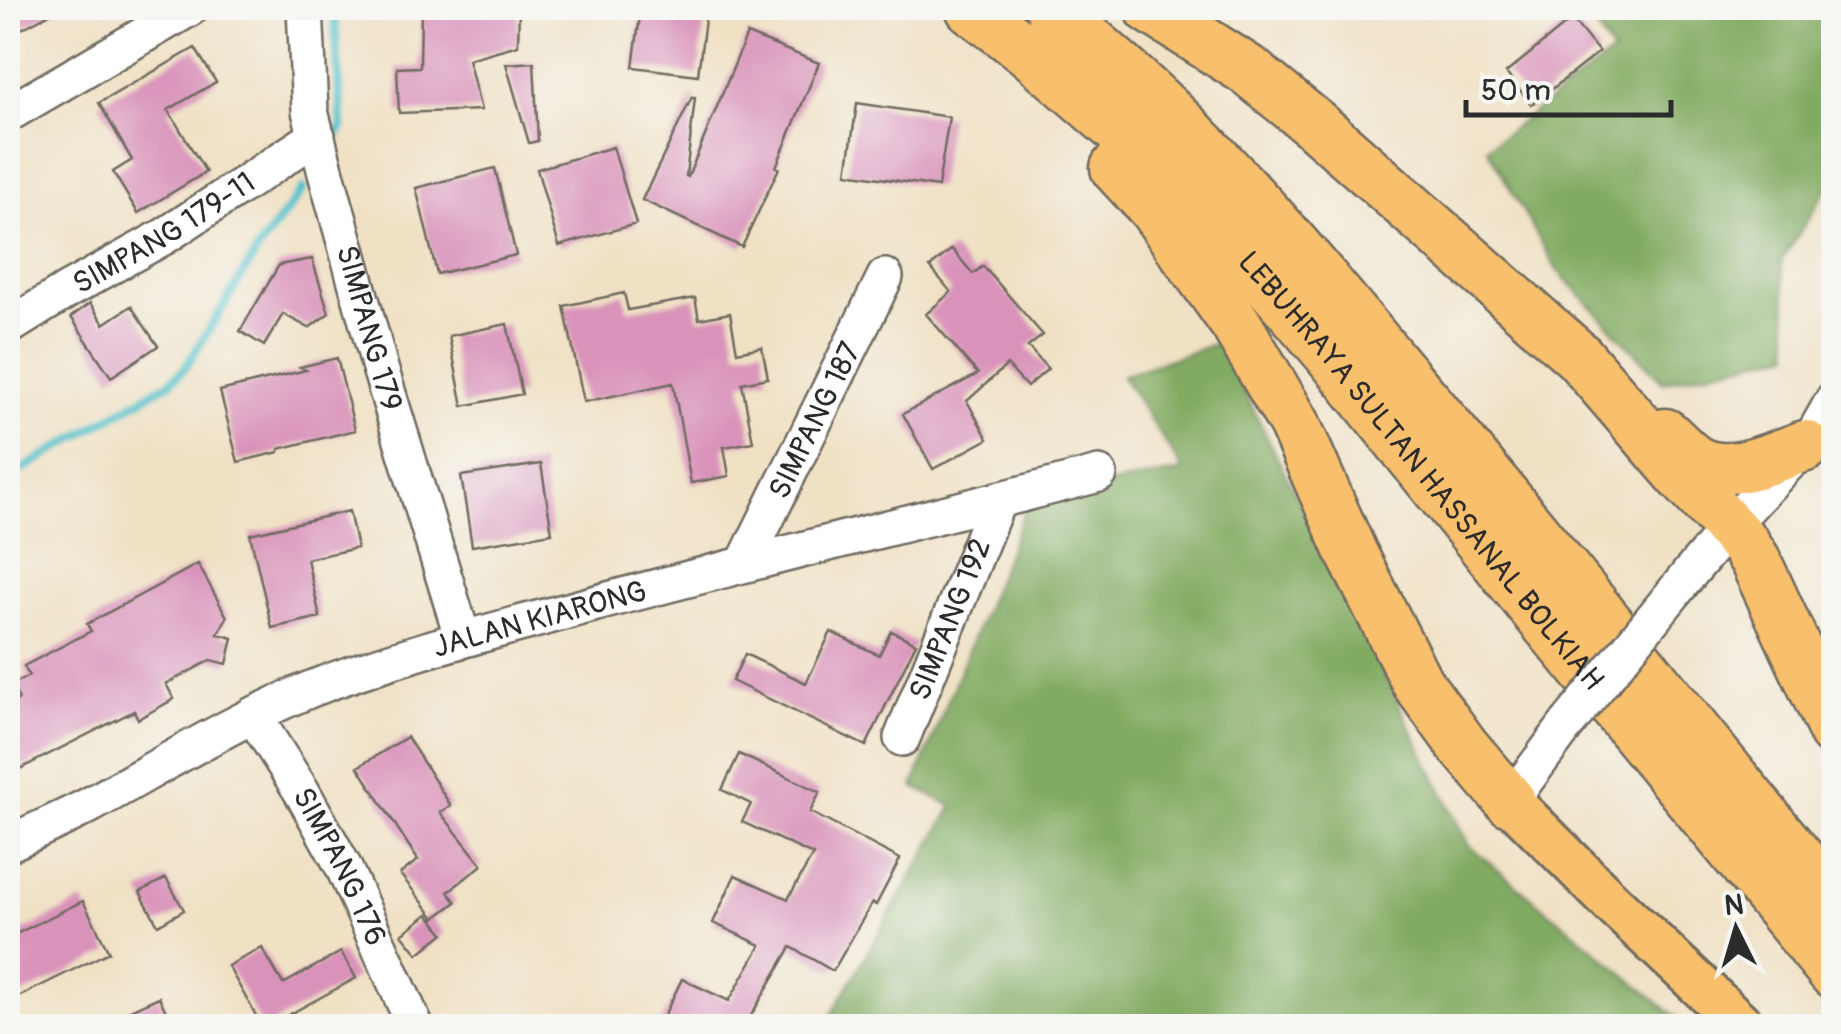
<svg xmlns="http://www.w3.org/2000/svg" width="1841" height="1034" font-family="Pangolin,sans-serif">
<rect width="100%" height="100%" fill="#f6f6f2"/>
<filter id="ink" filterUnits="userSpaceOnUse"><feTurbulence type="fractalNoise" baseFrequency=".01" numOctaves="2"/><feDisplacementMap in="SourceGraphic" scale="20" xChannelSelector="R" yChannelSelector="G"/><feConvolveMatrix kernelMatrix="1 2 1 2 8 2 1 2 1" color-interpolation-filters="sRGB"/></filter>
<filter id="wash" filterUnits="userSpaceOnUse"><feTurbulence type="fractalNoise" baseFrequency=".0048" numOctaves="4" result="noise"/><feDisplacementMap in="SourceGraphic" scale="40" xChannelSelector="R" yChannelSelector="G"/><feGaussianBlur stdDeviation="2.25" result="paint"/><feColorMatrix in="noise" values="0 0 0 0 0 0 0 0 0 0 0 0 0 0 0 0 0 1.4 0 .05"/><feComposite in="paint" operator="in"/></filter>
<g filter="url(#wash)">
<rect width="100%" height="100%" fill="#f0e1c5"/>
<!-- forest -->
<path fill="#82ab62" stroke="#566b46" stroke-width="2.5" d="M1583,8h250v171l-52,83 9,91 -127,29 -106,-112 -70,-122 126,-95z
M1220,342l249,504 218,180h-862l128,-220 -40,-19 117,-289 154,-27 -62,-95z"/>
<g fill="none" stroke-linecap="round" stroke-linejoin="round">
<!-- stream -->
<path stroke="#53c1c9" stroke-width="9" d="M332,143l10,-16 -8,-119
M8,478l162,-96 16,-15 75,-122 42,-56"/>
</g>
<g id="blocks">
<!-- building -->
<path fill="#d993ba" d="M8,8h53l-53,28z
M421,8h98l-1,37 -50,14 13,51 -82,3 -2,-45 23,-1z
M641,8h36l29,3 -8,64 -65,-8z
M1572,19l27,33 -67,53 -26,-32z
M747,34l72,29 -43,104 3,1 -37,79 -100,-47 50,-103 3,1 -9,78 2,1z
M195,48l21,34 -48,28 38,62 -68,41 -25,-41 19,-12 -33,-57z
M534,62l4,79 -9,2 -23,-79z
M857,103l92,14 -11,70 -91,-14z
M613,147l23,77 -77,22 -22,-77z
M495,168l21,87 -79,19 -21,-86z
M952,249l21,25 10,-8 60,69 -15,12 20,22 -21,18 -20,-22 -40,36 21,38 -55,30 -30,-55 75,-40 -52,-60 25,-22 -21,-25z
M312,259l17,54 -20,15 -26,-14 -19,32 -24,-15 39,-66z
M624,293l4,17 67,-12 4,21 31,-6 7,39 25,-5 6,31 -26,5 11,59 -29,5 5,29 -38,7 -18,-100 -89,19 -20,-96z
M90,303l14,21 27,-18 27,40 -47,31 -40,-60z
M507,324l15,70 -59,12 -14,-70z
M337,358l18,72 -76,19v3l-41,10 -18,-71 86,-21 -6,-3z
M541,464l11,69 -80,13 -11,-70z
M349,511l8,37 -50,11 13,58 -48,11 -22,-94z
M198,564l29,53 -9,17 15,4 -6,26 -16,-4 -45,24 8,15 -36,20 -4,-8 -126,64v-70l11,-6 -8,-14 18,-9 -5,-10 67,-35 -4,-7z
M891,631l25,12 -50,103 -134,-65 13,-27 61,29 25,-51 48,23z
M407,737l44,69 -11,6 42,53 -34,27 8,10 -21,16 -35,-44 18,-14 -60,-93z
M739,754l81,38 -10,20 90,47 -24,46 -4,-2 -39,68 -42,-24 -46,79h-86l23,-47 47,22 32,-56 -48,-22 22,-48 53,24 25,-44 -71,-33 9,-18 -29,-14z
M166,878l18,32 -26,15 -18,-33z
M83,901l26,51 -101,50v-64z
M428,914l16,19 -26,21 -16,-20z
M262,948l21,36 58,-32 15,26 -88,48h-6l-34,-60z
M159,997l14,29h-78z"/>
</g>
</g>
<g filter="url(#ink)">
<use href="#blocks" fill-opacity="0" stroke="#706b61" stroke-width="2.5"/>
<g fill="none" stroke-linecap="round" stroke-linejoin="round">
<!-- minor casing -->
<g stroke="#706b61" stroke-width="40">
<g id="minor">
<path id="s1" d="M305,8l5,103 17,66 53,191 83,271"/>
<path d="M8,114l182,-106"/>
<path id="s2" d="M8,327l58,-36 99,-55 152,-100"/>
<path id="s3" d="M744,564l141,-287"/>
<path d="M1689,574l40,-47 83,-89 22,-39"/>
<path id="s4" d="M253,715l49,77 41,74 72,160"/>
<path id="s5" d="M902,738l96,-238"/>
<path d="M1510,801l58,-78"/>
<path id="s6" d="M8,844c27,-13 55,-25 82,-39 73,-40 143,-84 221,-116 91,-36 188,-59 282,-85 168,-45 338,-86 506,-130"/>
</g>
</g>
<!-- major casing -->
<g stroke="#706b61" stroke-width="48">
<path id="major" d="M1510,801l102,102 131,123"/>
</g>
<!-- highway casing -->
<g stroke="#706b61" stroke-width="55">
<g id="highway">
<path id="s7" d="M971,8l57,43 129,112 85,90 85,98 219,272 288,350"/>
<path d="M1051,8c52,43 104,88 151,137 73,74 138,154 205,234 145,171 283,349 427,522"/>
<path d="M1150,8l99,63 68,55 262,231 100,116 65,70 11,17 79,171"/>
<path d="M1116,168l38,41 82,115 58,99 58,131 66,130 46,63 46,54"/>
<path d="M1665,434c10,8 19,20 31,27 32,19 77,-4 109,-15"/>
</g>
</g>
<!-- minor -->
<use href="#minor" stroke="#fff" stroke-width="35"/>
<!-- major -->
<use href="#major" stroke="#f8bf6c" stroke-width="42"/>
<!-- highway -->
<use href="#highway" stroke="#f8bf6c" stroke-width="50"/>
<!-- minor-bridge casing -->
<g stroke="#706b61" stroke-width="40" stroke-linecap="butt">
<path id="minor-bridge" d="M1568,723l121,-149"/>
</g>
<!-- minor-bridge -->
<use href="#minor-bridge" stroke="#fff" stroke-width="35"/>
</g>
</g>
<g text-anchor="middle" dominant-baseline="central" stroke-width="10" stroke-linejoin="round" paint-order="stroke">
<!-- street labels -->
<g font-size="30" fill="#2b2b2b" stroke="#f6f6f2">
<text stroke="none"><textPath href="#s2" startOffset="182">SIMPANG 179-11</textPath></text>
<text stroke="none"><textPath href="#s1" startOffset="328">SIMPANG 179</textPath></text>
<text stroke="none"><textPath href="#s3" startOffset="160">SIMPANG 187</textPath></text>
<text stroke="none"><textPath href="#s7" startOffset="648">LEBUHRAYA SULTAN HASSANAL BOLKIAH</textPath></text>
<text stroke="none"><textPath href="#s5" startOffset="128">SIMPANG 192</textPath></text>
<text stroke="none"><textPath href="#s6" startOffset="580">JALAN KIARONG</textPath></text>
<text stroke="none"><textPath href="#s4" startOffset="175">SIMPANG 176</textPath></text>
</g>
</g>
<!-- margin -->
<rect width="1841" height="1034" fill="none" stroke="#f6f6f2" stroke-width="40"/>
<!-- north arrow -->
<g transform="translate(1736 929) rotate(355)" stroke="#f6f6f2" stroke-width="8" paint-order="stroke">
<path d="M0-8L18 38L0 25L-18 38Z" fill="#2b2b2b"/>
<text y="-15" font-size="28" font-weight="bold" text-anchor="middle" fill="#2b2b2b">N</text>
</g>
<!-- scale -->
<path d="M1466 100v15h205v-15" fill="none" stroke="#2b2b2b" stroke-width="5"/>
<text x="1481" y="100" font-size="30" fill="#2b2b2b" stroke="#f6f6f2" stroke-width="8" paint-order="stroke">50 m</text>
</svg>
